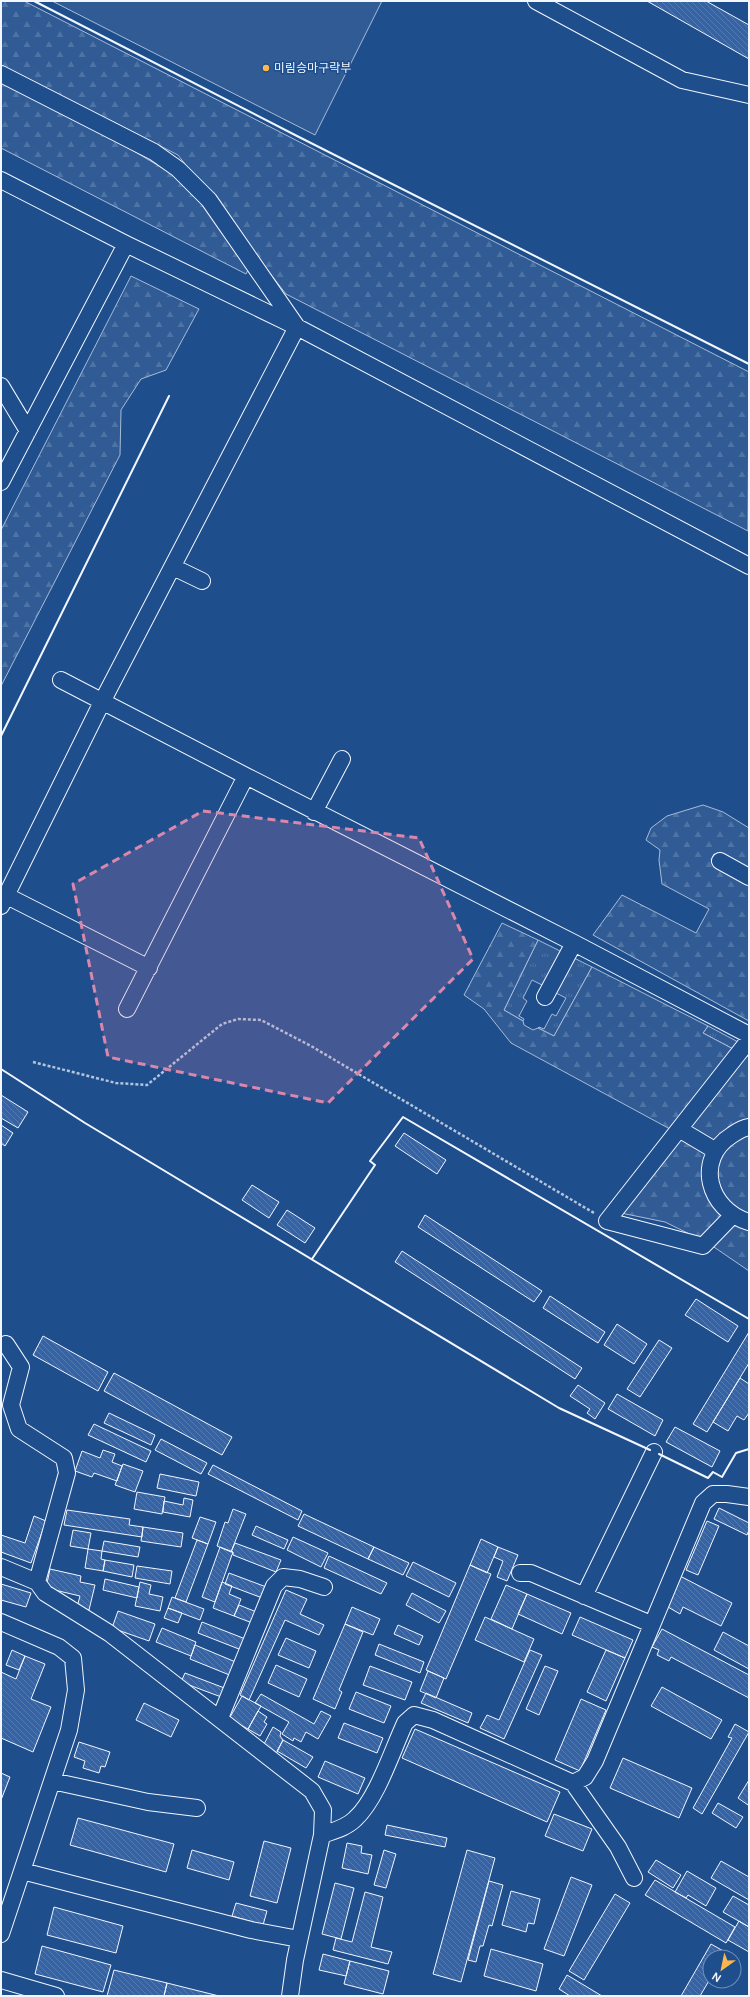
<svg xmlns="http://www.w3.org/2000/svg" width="750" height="1997" font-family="'DM Sans','Noto Sans KR',sans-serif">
<defs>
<pattern id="grass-tufts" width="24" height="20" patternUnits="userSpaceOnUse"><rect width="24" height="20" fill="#305b95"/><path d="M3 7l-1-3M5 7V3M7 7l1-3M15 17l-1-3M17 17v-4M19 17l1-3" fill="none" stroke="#4e73a5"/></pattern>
<pattern id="forest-firs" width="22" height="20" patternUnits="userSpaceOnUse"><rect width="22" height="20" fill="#305b95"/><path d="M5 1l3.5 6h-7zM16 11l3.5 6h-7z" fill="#4e73a5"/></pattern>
<pattern id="building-back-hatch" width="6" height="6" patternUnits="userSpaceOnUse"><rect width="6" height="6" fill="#3563a3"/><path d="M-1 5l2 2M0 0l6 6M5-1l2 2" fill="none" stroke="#537ab1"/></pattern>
</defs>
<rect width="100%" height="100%" fill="#1f4e8c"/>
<!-- grass -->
<path fill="url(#grass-tufts)" stroke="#a8bbd7" d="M538,940l24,12 -18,34 -12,-6 -9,18 4,3 -8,15 5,3 -1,2 -19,-11z
M572,957l20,10 -38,69 -16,-8 1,-1 5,2 8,-15 4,2 10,-18 -12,-6z
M708,1026l32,17 -5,7 -32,-17z"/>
<!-- forest -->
<path fill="url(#forest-firs)" stroke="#a8bbd7" d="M1,1h23l725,371 -1,159 -462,-237 -108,-139 -177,-90z
M1,83l121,61 47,28 35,35 45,61 -3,6 -245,-126z
M131,276l68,33 -33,61 -25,9 -20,31 -1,45 -119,231v-156z
M703,805l20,7 26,16v45l-35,-19 -3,6 38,21v140l-156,-86 29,-40 74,38 13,-24 -47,-25 -3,-24 1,-10 -14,-10 5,-12 16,-12z
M502,923l36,17 -34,70 19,11 1,4 9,5 5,-2 16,8 38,-69 116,59 -5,7 32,17 -65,79 -159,-86 -27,-34 -20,-14z
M743,1054l6,3v66l-33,21 -28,-17z
M749,1133v84l-23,-13 -11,-27 8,-27z
M683,1135l27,18 17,62 -23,26 -39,-19 -44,-9z
M734,1220l15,6v45l-38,-26z"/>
<!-- built -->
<path fill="#305b95" stroke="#a8bbd7" d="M52,1h330l-67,134z"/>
<!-- building -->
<path fill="url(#building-back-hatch)" stroke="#f2f6ff" d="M647,1h59l43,24v34z
M1,1095l27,17 -10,16 -17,-10z
M1,1125l12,8 -8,13 -4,-3z
M404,1133l42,27 -9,14 -42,-28z
M252,1185l27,17 -10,16 -27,-18z
M287,1210l28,18 -10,15 -28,-18z
M425,1215l117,76 -8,11 -116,-75z
M402,1251l180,117 -7,11 -180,-117z
M550,1296l55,36 -7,11 -55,-35z
M696,1299l42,27 -10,16 -43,-27z
M617,1324l30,20 -13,20 -30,-19z
M749,1332v31l-42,69 -14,-8z
M43,1336l65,36 -10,19 -65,-36z
M659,1340l13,8 -32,49 -13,-8z
M114,1373l118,64 -10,18 -118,-64z
M740,1378l9,6v29l-5,7 -7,-4 -9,15 -15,-9z
M578,1385l27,18 -10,16 -8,-6 3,-4 -20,-13z
M617,1394l46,26 -8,16 -47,-27z
M109,1413l46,22 -4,10 -47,-22z
M94,1424l57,27 -5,11 -58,-27z
M675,1427l45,24 -8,16 -46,-25z
M161,1439l46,24 -6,11 -46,-24z
M103,1450l12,4 -3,8 10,4 -5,15 -23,-8 -2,4 -17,-6 7,-20 18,7z
M123,1464l20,7 -8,21 -20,-7z
M213,1465l89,46 -4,9 -90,-46z
M160,1474l39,8 -3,14 -39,-8z
M137,1492l28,5 -3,17 -28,-5z
M184,1498l9,2 -3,17 -27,-5 1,-11 19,4z
M719,1508l30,15v7l-2,5 -33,-16z
M233,1509l13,5 -15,38 -14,-6 8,-24 3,1z
M67,1510l63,9 -1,6 14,2 -1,10 -78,-12z
M304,1514l70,33 -6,12 -70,-33z
M34,1516l12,5 -15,42 -30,-11v-17l24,8z
M200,1517l16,5 -8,22 -16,-6z
M707,1521l12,5 -21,49 -12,-5z
M256,1526l32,14 -4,9 -32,-14z
M143,1527l40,6 -2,14 -40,-6z
M73,1530l18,3 -3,16 -18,-3z
M293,1537l35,16 -7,14 -34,-17z
M481,1539l17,8 -11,26 -17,-8z
M197,1540l11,4 -22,58 -11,-4z
M104,1541l36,6 -2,10 -36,-6z
M235,1543l46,17 -5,12 -43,-17v-3h-2z
M220,1547l13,5 -18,50 -13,-5z
M374,1547l35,16 -6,12 -35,-16z
M498,1547l20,8 -11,26 -10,-4 6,-16 -9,-4z
M88,1549l14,2 -1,8 4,1 -2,11 -18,-3z
M329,1556l58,27 -6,11 -57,-26z
M105,1560l29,5 -2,12 -29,-6z
M413,1562l43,21 -7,14 -43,-21z
M470,1565l21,9 -45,105 -20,-9z
M137,1566l35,5 -2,13 -35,-6z
M50,1569l31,7 -1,6 15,3 -6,25 -12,-3 3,-11 -34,-8z
M229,1573l40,15 -4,11 -40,-15z
M680,1576l52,27 -11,23 -38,-19 -3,7 -12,-7 2,-3 -4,-2z
M105,1579l34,8 -2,11 -34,-8z
M140,1582l11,3 -2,9 14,3 -3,14 -25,-5z
M222,1582l10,4 -3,8 12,5 -7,17 -21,-8z
M1,1584l30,9 -5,14 -25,-7z
M506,1585l21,9 -15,35 -21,-10z
M286,1590l21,9 -7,15 24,11 -5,10 -34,-15 -36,80 -9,-5z
M412,1593l34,18 -7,12 -33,-18z
M527,1594l44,19 -9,21 -44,-20z
M172,1597l32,12 -4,11 -32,-12z
M239,1605l20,8 -4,11 -21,-8z
M352,1607l28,12 -7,16 -28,-11z
M168,1608l14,5 -4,10 -14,-5z
M118,1611l37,13 -6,17 -37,-13z
M485,1617l49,22 -10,23 -49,-22z
M580,1617l53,23 -8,18 -53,-23z
M202,1622l46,18 -4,11 -46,-18z
M345,1624l18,8 -24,58 3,2 -7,17 -22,-10z
M398,1625l25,11 -4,9 -25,-11z
M162,1628l34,14 -5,14 -35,-14z
M662,1629l87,46v23l-78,-41 -2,4 -12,-6 2,-5 -7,-3z
M723,1632l26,14v23l-35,-19z
M286,1638l30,13 -7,17 -31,-13z
M379,1644l45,18 -4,11 -45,-18z
M195,1645l43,18 -6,13 -42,-17z
M12,1650l13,6 -6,14 -13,-5z
M530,1650l12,5 -38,84 -24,-11 7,-13 12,5z
M606,1650l19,8 -19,43 -19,-9z
M25,1656l20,8 -14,35 20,8 -18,45 -32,-14v-66l15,7z
M276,1665l31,14 -8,18 -31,-14z
M370,1666l42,16 -7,18 -42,-15z
M545,1666l13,5 -19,44 -13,-6z
M428,1671l16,7 -8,20 -16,-7z
M185,1673l42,16 -3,9 -43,-16z
M662,1687l60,33 -11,19 -60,-33z
M356,1692l35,14 -7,17 -35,-14z
M426,1693l46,20 -4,10 -47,-20z
M261,1694l53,30 7,-13 10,5 -13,23 -12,-7 -5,10 -7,-4 -1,3 -11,-7 7,-12 -34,-19z
M242,1696l19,10 -13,23 -19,-10z
M581,1699l25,11 -26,61 -25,-11z
M144,1703l35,17 -8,17 -35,-17z
M258,1711l9,6 -3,5 3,2 -7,12 -12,-7z
M344,1723l39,15 -6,15 -39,-15z
M735,1724l14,8 -47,82 -9,-6 39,-70 -4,-1z
M273,1727l8,5 -1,4 3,4 -7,14 -13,-8z
M415,1729l145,63 -13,30 -145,-64z
M283,1740l30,17 -7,11 -29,-17z
M79,1742l31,10 -5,15 -4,-1 -2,7 -16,-5 2,-7 -11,-4z
M623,1758l69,30 -13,30 -69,-30z
M325,1761l40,17 -7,16 -40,-17z
M1,1773l9,4 -9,23z
M749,1780v23l-1,2 -10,-7z
M718,1803l25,14 -7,11 -24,-15z
M554,1814l38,15 -9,22 -38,-15z
M78,1818l96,26 -8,28 -96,-27z
M387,1825l60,13 -2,9 -60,-12z
M264,1841l27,7 -14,55 -27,-7z
M347,1843l15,3 -1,7 11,2 -4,19 -26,-6z
M192,1850l42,12 -5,18 -42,-12z
M384,1850l12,4 -10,34 -12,-3z
M467,1850l28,8 -34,124 -28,-8z
M656,1860l25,15 -8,13 -25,-16z
M721,1861l28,16v23l-38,-22z
M687,1871l29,17 -10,18 -18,-11 -2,3 -11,-6z
M571,1877l21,8 -28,71 -20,-7z
M655,1880l80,47 -9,16 -81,-48z
M489,1881l14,4 -11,41 -3,-1 -6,21h-3l-4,16 -8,-2z
M335,1883l19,5 -13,51 -19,-5z
M511,1891l29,8 -6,25 -6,-1 -2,9 -24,-7z
M365,1892l18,5 -12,50 21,5 -4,12 -55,-14 3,-12 16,4z
M615,1894l15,9 -46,77 -15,-9z
M733,1896l16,9v22l-26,-15z
M236,1903l31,8 -4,14 -31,-9z
M54,1907l69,19 -7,27 -69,-18z
M739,1921l10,6v25l-21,-12z
M711,1944l14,8 -2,5h-13v22l-10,17h-19z
M42,1946l69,19 -8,27 -68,-18z
M491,1949l52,15 -7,27 -52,-15z
M323,1954l27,7 -4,15 -27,-6z
M350,1961l39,10 -6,23 -39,-10z
M114,1970l53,13 -3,13h-57z
M567,1975l35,21h-32l-11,-7z
M167,1983l52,13h-55z"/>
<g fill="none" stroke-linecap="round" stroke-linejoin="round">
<!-- minor casing -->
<g stroke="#f2f6ff" stroke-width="18">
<path id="minor" d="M536,1l146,79 67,15
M1,74l153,78 24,17 31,31 88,127 -195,375 -101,204
M1,180l125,64 171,83 452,239
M1,386l27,45
M1,482l125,-238
M173,567l29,14
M61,680l185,96 328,167 175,92
M314,812l28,-53
M720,861l29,16
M7,896l142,72
M545,997l29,-54
M127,1009l119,-233
M749,1127c-7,1 -11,4 -17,8 -38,24 -24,75 17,87
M679,1129l37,22
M732,1216l-29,30 -96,-25 142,-181
M6,1344l15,23 -10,38 8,24 45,29 3,15 -30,109
M1,1567l36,15 8,11 64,40 203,158 11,19 -1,25 -27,125 -5,36
M520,1573h11l120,51
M584,1596l70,-144
M1,1622l58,25 14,11 3,32 -7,40 -68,204
M220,1718l54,-132 9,-9 17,2 24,8
M52,1781l96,21 49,6
M573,1783l45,64 16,31
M322,1835c11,-4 24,-7 33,-16 22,-20 37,-68 50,-96l9,-8 19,5 140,63 12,-6 10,-16 108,-258 10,-9h14l22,3
M22,1871l229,59 48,9
M1,1980l55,16"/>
</g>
<!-- path -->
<path stroke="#b3c4dc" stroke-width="2.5" stroke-dasharray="3 2" stroke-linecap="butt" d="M33,1062l83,21 31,2 75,-61 16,-5 23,1 50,26 283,167"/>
<!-- minor -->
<use href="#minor" stroke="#1f4e8c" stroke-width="16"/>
<!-- wall -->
<path stroke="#f2f6ff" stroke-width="2" d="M34,1l263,135 452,228
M1,736l168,-340
M1,1069l84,54 474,285 91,42
M312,1259l63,-94 -5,-4 33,-44 346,202
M659,1454l49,24 5,-6 9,5 14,-24 13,-4"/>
</g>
<!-- marked area -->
<path fill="#da87ad" fill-opacity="0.2" stroke="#da87ad" stroke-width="3" stroke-dasharray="8 5" stroke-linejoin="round" d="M203,811l216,27 54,121 -145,144 -220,-46 -35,-173z"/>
<!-- markers -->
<circle fill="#ffb74d" stroke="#1f4e8c" stroke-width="1.5" cx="266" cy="68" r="4"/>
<g text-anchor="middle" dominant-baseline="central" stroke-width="3" stroke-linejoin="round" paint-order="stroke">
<!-- poi labels -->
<g font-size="12" fill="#f2f6ff" stroke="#1f4e8c" text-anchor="start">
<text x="274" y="68">미림승마구락부</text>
</g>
</g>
<!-- border -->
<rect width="750" height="1997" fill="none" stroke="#f2f6ff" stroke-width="4"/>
<!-- north arrow -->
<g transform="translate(722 1969) rotate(213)"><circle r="19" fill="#1f4e8c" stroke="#7391ba"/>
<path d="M0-3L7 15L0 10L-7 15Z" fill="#ffb74d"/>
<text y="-6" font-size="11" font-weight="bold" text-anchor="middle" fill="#f2f6ff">N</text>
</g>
</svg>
